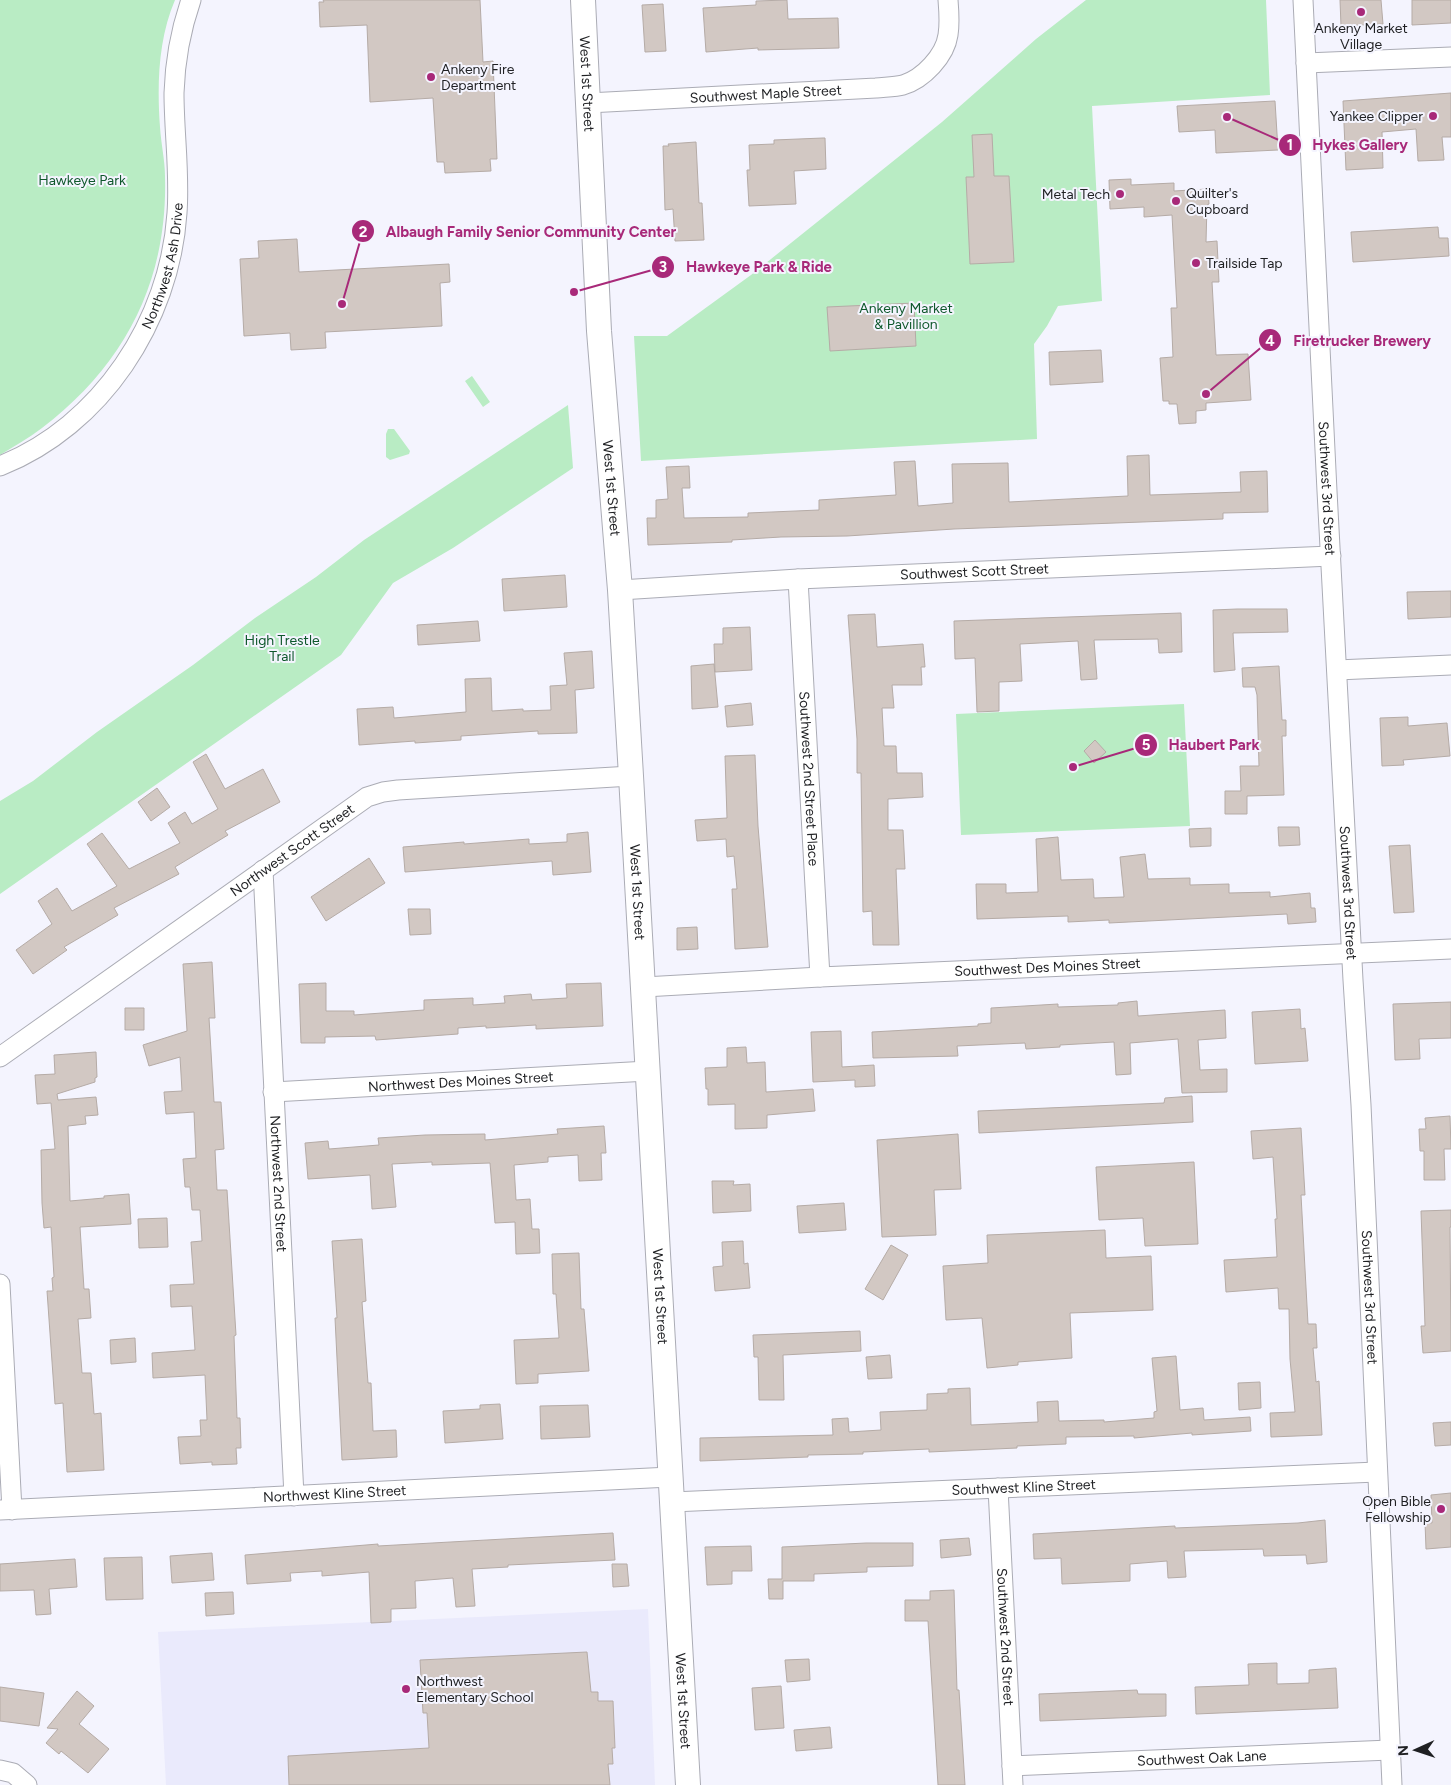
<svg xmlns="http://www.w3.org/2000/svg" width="1451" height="1785" font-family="Figtree,sans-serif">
<rect width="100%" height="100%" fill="#f4f4fe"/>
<!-- built -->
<path fill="#eaeafc" d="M648,1609l7,176h-489l-8,-153z"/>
<!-- green -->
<path fill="#b9ecc4" d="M0,0h175c-17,39 -18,86 -15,127 1,17 5,33 5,49 3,105 -40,189 -123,252 -13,10 -28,18 -42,27z
M1086,0h180l4,95 -178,11 10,195 -44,5 -11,20 -13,18 3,95 -396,22 -7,-125h33l84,-61 191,-153 94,-83z
M472,376l18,26 -7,5 -18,-26z
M568,405l5,63 -120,80 -60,35 -52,72 -341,239v-93l33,-20 64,-49 96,-67 62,-47 61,-41 48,-37z
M388,429h6l16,22 -1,3 -19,6 -4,-3v-23z
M1184,704l6,122 -229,9 -5,-121z"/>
<!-- building -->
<path fill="#d2c8c3" stroke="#b5aba6" d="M323,0h157l3,62 10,-1 4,98h-7l1,12 -46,2 -1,-11h-7l-4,-64 -63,4 -3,-77 -47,2 -1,-25h5z
M787,0l1,19 50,-1 1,30 -81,2v-2l-52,4 -3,-44 53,-3v-4z
M1340,0h41l2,24 -42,2z
M1412,0h39v23l-39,2z
M663,4l3,47 -21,1 -3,-47z
M1451,93v44h-9l2,23 -26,1 -2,-32 -34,3 1,36 -37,2 -3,-69z
M1275,101l3,49 -62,3 -1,-23 -36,2 -2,-26z
M992,134l2,42h15l5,86 -44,2 -4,-87h8l-2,-42z
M823,138h2l1,31 -32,2 2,33 -47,2 -2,-36h3l-1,-25 25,-1v-4z
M696,142l3,61h3l2,37 -29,1 -2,-32 -8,1 -2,-64h6l-1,-2z
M1131,179v6l43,-2v8l34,-2 1,15 -2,1 -1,37 11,-1 2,41h-7l4,73 32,-1 3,46 -45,3v7l-10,1v12l-17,1 -2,-20h-8v-3h-6l-3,-43 13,-1 -2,-49h6l-5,-93 -28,2v-10l-34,2 -1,-29z
M1438,227l1,11h9l1,18 -96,6 -2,-30z
M297,239l2,33 150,-8 1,18 -10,1 2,43 -117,6 1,16 -35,2 -1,-17 -46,3 -4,-77 19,-1 -1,-17z
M914,303l2,43 -86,5 -3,-44z
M1101,350l2,32 -53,3 -1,-33z
M1149,455l1,40 91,-3 -1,-20 27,-1 1,41 -45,1v6l-269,10 -107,7 -66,1 -49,3v2l-84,3 -1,-27h9v-18l12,-1 -2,-32 23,-1 1,22h-8l2,30 64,-1v-4l71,-3v-10l77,-5 -2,-33 21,-1 3,45 35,-3 -1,-39 56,-1 1,39 119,-6 -1,-40z
M565,575l2,32 -63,4 -2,-32z
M1451,591v26l-43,2 -1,-27z
M1237,609h50l1,23 -55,1 2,37 -21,2 -1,-62z
M1181,613l1,39 -23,1 -1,-14 -64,1 3,39 -16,1 -3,-39 -58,3 2,37 -23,1v29l-22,1 -2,-54 -20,1 -1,-38z
M875,614l2,33 46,-3 2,23h-4l1,18h-30l2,23h-12l2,38h12l1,27h25l1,24 -35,2v31h15l2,39h-9l3,76h-26l-1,-34 -9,1 -2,-139h-4v-34l-9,-124z
M478,621l2,20 -62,4 -1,-20z
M750,627l2,43 -37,2 -1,-28h9v-16z
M592,651l2,37 -19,2 2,43 -39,1v-3l-77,5v4l-46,3v-2l-56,4 -2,-36 36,-2 1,11 72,-6 -1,-33 26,-1 1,33 31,-2v2l28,-1 -1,-24 17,-1 -3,-32z
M714,664l4,43 -26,2 -1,-43z
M1279,666l3,54h4v16h-4l2,59 -37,1v18h-22v-23h16l-1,-25h19l-2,-71 -2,-8h-12l-1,-19z
M751,703l2,22 -26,2 -2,-21z
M1408,717v9l39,-3 3,33 -47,4 1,5 -22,1 -2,-48z
M1095,740l11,12 -12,11 -10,-12z
M206,754l19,35 38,-20 17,33 -55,29 3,4 -53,32 4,7 -65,34 4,7 -54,32 3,3 -34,24 -17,-24 36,-26 -14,-23 19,-13 15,23 45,-25 -30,-42 15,-11 27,36 51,-26 -12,-20 17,-11 7,12 26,-15 -25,-47z
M755,755l3,71 10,121 -33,2 -3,-60h5l-3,-33 -7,1 -1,-18 -29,2 -2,-21 32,-2 -2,-62z
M157,788l13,19 -19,14 -13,-19z
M1278,827h21l1,18 -21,1z
M1211,828v18l-21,1 -1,-18z
M588,832l3,40 -38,3 -1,-14 -147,11 -2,-25 61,-5v2l65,-5v5l38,-2v-8z
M1058,837l3,43 32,-1 1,19 30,-1 -4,-40 25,-3 3,25 42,-1v7l39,-1v9l41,-1v5l40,-4 1,15h4l1,14 -28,2 -1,-10 -178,9v-3l-41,2v-6l-91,3 -1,-35h30v9l32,-1 -2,-53z
M1410,845l4,67 -20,1 -5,-67z
M369,858l16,25 -59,38 -15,-24z
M408,909h22l1,25 -21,1z
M697,927l1,22 -21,1v-22z
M212,962l3,56h-6l5,84h7l3,47 -9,1 2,40h10l9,145 -2,1 3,82h3l1,30h-5l1,16 -25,1v-3l-32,2 -2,-27 23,-1 -1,-16h7l-2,-45 -52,3 -1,-25 43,-3 -3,-44 -21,1 -1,-22 24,-1 -3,-42 11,-1 -2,-31h-8l-2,-23h-5l-2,-28 13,-1 -2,-46 -28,2 -2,-22 18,-1 -2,-34 -31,9 -6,-21 44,-14 -4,-67z
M326,983v28h28v4l70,-5v-10l49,-2v7l32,-2 -1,-7 27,-2 1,6 35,-2 -1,-14 35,-1 2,43 -67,3v-4l-50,3v-2l-28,2v6l-82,6 -1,-4 -50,1v6h-24l-2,-59z
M1137,1001l1,15 87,-6 1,28 -28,2 2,30 27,-1v23l-45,1 -4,-54 -48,4 1,31 -15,1 -2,-33 -54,3v2l-34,2 -1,-6 -68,3 1,10 -85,2 -1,-26 106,-6v-2l13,-1v-15l67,-4v3l60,-2v-2z
M1451,1002v36l-32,1 1,20 -25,1 -2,-56z
M125,1008h19v22h-19z
M1300,1009l1,20 4,-1 3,33 -53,3 -3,-52z
M841,1031l1,36 32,-2 1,21 -20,1v-7l-42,2 -2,-50z
M746,1047l1,16 18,-1 1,30 47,-3 2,22 -48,4v13l-32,1v-25l-27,1v-16h-2l-1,-21 22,-1v-19z
M96,1052l1,25 -2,1v4l-38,12 1,6 38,-3 2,18 -13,1 1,8 -18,2 2,75 34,-3v-2l25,-2 2,30 -51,3 4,62h5l2,29 -13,1 4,54h9l3,41 7,-1 3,57 -37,2 -4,-69 -8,1 -8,-113h6l-1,-13 2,-1 -3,-50 -7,1 -2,-25 -1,-53 14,-1 -4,-46 -14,1 -2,-29 20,-1 -1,-19z
M1192,1096l1,26 -214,11 -1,-22 186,-8 1,-5z
M1450,1116l1,33h-7l1,31h-21v-29h-4l-1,-22h7l-1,-11z
M604,1126l2,27h-5l1,27 -23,1 -1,-26 -30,2v5l-34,3 2,35 14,-1 2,30h7l1,24 -24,1 -1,-32 -20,1 -5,-60 -58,2v-3l-40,2 4,43 -24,2 -2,-34 -62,4 -3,-36 23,-2 1,8 50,-4 -1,-7 47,-3 60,-1v6l73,-6 -1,-5z
M1301,1128l4,67h-4l7,129h8l1,24h-4l3,34 3,-1 3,54 -51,2 -1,-24 25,-1 -5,-53 -1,-50h-10l-1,-21 -52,4 -2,-32 53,-3 -2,-38h2l-4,-62 -20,2 -2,-28z
M958,1134l3,55 -27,1 2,45 -54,2 -5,-97z
M1194,1162l4,82 -53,2 -2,-28 -44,2 -3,-53z
M712,1181h22l-1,4 17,-1 1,27 -38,2z
M844,1203l2,27 -47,3 -2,-27z
M1451,1210v17h-1l1,124 -28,2 -2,-27h4l-4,-115z
M167,1218l1,29 -29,1 -1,-29z
M1105,1230l1,28 45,-2 2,54 -83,3 2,45 -54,4v3l-31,3 -5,-50 -36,2 -3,-54 45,-3 -1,-28z
M362,1239l4,62 -4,1 6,81h3l2,48 23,-1 1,27 -55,3 -7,-142h2l-5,-77z
M743,1241l1,23 4,-1 2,25 -35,3 -2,-24 10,-1 -1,-24z
M891,1245l17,10 -25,45 -18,-11z
M579,1253l2,56h3l5,62 -51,3v9l-22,1 -2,-44 45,-2 -3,-44h-3l-1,-40z
M860,1331l1,20 -78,4 1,45h-25l-1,-43h-4l-1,-22z
M135,1338l1,24 -25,2 -1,-24z
M890,1355l2,23 -24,1 -2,-22z
M1176,1356l4,54 23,-2 1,12 46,-3 1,14 -59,4v-2l-58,5v-2l-68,1v7l-49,2v2l-88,4v-3l-66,3v2l-55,1v2l-108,4v-23l133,-3 -1,-16 16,-1 1,14 32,-2 -1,-18 47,-2v-16l21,-1v-4l22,-1 1,37 67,-3 -1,-20 21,-1 1,20 45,-1v2l50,-4v-6l3,-1 -5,-53z
M1260,1382l1,26 -22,2 -1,-27z
M500,1404l3,35 -58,4 -2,-32 37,-2v-4z
M588,1405l2,32 -49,2 -1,-33z
M1451,1422v23l-16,1 -2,-23z
M1451,1493v54l-25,2 -1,-27 7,1 -1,-28z
M1325,1520l2,42 -20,2 -1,-9 -42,1 -1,-7 -79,2 2,26 -18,1 -1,-17 -37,3v17l-68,3 -1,-26 -27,1 -1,-25 142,-8v2l123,-5z
M613,1533l2,27 -107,5v2l-36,2 3,37 -19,1 -3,-29 -38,3 1,27 -25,1v13l-20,1 -2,-51 -47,4v-5l-32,2 1,8 -44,3 -2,-29 133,-11v2z
M969,1538l2,17 -30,3 -1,-18z
M866,1543h47v23l-46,1v5l-53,2v7h-31v18h-14l-1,-20h14v-32z
M751,1546l1,25h-20v13l-25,1 -2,-38z
M212,1553l2,27 -42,3 -2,-27z
M142,1557l1,42 -37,1 -2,-42z
M75,1559l2,28 -28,2 2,25 -15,1 -2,-25 -34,1v-27z
M612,1564h15l2,22 -16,1z
M954,1590l3,100h2l6,95h-27l-10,-164h-23v-21h25v-9z
M233,1592l1,22 -28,2 -1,-23z
M587,1652l4,40h7v9h15l2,47h-3l1,16h-5l2,21h-321l-1,-29 141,-8 -2,-35h-4l-3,-53z
M809,1659l1,21 -23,2 -2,-22z
M1277,1663v21l32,-1v-13l27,-2 2,40 -142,6 -1,-27 54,-2 -1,-21z
M781,1686l3,42 -29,2 -3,-42z
M0,1687l44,6 -5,33 -39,-5z
M1137,1690l1,4h28v22l-126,5 -1,-27z
M77,1691l17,15 -15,18 30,25 -21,24 -27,-22 -2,3 -13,-11 12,-14 -11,-1z
M830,1727l2,21 -36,3 -2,-21z"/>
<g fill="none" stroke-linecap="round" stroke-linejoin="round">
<!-- minor casing -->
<g stroke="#abacb5" stroke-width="21">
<g id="minor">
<path id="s1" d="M1303,0l24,491 26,489 8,125 31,680"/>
<path d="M1306,63l145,-6"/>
<path id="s2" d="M588,103l288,-15c9,-1 19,-1 27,-3 20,-6 42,-29 45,-50 2,-12 1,-23 0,-35"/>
<path id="s3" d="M0,466c101,-40 170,-145 177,-253 3,-40 -3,-80 -3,-120 1,-32 7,-64 17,-93"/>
<path id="s4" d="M798,579l22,398"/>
<path id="s5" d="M620,590l178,-11 533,-23"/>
<path d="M1337,670l114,-5"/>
<path id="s6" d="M263,870l31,626"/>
<path id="s7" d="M644,987l176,-10 631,-28"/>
<path id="s8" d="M0,1057l367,-260 16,-5 15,-2 233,-14"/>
<path id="s9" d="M273,1092l375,-21"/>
<path d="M0,1284l12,226"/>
<path id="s10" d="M998,1488l15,297"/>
<path id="s11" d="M672,1502l705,-30"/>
<path id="s12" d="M0,1510l670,-33"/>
<path id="s13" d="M1012,1766l378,-16"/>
<path d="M0,1770l13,3 14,12"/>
</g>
</g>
<!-- major casing -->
<g stroke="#abacb5" stroke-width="26">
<g id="major">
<path id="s14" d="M583,0l16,331 21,259 11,186 57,1009"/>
</g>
</g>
<!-- minor -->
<use href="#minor" stroke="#fff" stroke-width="19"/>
<!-- major -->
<use href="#major" stroke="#fff" stroke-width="24"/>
</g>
<!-- markers -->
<g fill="#a82979" stroke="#f4f4fe" stroke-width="2">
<circle cx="1361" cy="12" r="5"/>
<circle cx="431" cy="77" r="5"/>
<circle cx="1433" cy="116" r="5"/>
<circle cx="1120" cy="194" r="5"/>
<circle cx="1176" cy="201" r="5"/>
<circle cx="1196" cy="263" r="5"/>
<circle cx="1441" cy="1509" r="5"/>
<circle cx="406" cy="1689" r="5"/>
</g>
<g text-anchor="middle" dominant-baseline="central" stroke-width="4" stroke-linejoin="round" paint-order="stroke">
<!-- poi labels -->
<g font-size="14" fill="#1f2023" stroke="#f4f4fe" text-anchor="start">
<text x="1361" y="28" text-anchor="middle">Ankeny Market<tspan x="1361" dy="16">Village</tspan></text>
<text x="441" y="69">Ankeny Fire<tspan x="441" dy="16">Department</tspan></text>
<text x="1423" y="116" text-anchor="end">Yankee Clipper</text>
<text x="1186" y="193">Quilter's<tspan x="1186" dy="16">Cupboard</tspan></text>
<text x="1110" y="194" text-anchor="end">Metal Tech</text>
<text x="1206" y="263">Trailside Tap</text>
<text x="1431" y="1501" text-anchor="end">Open Bible<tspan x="1431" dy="16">Fellowship</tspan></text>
<text x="416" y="1681">Northwest<tspan x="416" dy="16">Elementary School</tspan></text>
</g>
<!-- street labels -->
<g font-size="14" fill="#1f2023" stroke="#f4f4fe">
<text stroke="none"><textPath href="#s14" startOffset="84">West 1st Street</textPath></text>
<text stroke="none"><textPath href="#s2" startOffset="178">Southwest Maple Street</textPath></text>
<text stroke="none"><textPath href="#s3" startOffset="270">Northwest Ash Drive</textPath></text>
<text stroke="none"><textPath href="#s14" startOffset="489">West 1st Street</textPath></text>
<text stroke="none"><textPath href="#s1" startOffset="489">Southwest 3rd Street</textPath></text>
<text stroke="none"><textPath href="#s5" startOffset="355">Southwest Scott Street</textPath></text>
<text stroke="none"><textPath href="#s4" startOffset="200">Southwest 2nd Street Place</textPath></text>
<text stroke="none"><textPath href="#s8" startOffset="358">Northwest Scott Street</textPath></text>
<text stroke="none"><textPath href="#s14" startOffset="894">West 1st Street</textPath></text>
<text stroke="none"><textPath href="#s1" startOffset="894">Southwest 3rd Street</textPath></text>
<text stroke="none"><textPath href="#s7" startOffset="404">Southwest Des Moines Street</textPath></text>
<text stroke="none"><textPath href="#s9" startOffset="188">Northwest Des Moines Street</textPath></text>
<text stroke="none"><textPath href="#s6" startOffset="314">Northwest 2nd Street</textPath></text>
<text stroke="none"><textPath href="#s14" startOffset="1299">West 1st Street</textPath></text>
<text stroke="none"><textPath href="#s1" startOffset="1299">Southwest 3rd Street</textPath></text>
<text stroke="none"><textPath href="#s11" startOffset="352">Southwest Kline Street</textPath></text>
<text stroke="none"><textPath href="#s12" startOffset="335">Northwest Kline Street</textPath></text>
<text stroke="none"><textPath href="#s10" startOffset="149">Southwest 2nd Street</textPath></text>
<text stroke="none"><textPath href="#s14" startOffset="1704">West 1st Street</textPath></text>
<text stroke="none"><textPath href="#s13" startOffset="190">Southwest Oak Lane</textPath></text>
</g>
<!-- park labels -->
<g font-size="14" fill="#0f582c" stroke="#f4f4fe">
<text x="82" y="180">Hawkeye Park</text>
<text x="906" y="308">Ankeny Market<tspan x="906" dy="16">&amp; Pavillion</tspan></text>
<text x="282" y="640">High Trestle<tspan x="282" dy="16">Trail</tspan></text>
</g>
</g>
<!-- callouts -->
<path fill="none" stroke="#a82979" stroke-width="2" d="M1227 117L1290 145M342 304L363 231M574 292L663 267M1206 394L1270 340M1073 767L1146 745"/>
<g fill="#a82979" stroke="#f4f4fe" stroke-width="2">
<circle cx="1227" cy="117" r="5"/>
<circle cx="342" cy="304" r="5"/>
<circle cx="574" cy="292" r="5"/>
<circle cx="1206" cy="394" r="5"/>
<circle cx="1073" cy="767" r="5"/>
<circle cx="1290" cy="145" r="12"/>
<circle cx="363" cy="231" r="12"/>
<circle cx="663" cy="267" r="12"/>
<circle cx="1270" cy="340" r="12"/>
<circle cx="1146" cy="745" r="12"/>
</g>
<g font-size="15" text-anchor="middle" font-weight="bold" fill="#fff">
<text x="1290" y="150">1</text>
<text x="363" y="237">2</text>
<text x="663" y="272">3</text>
<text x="1270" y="346">4</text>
<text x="1146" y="750">5</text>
</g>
<g font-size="15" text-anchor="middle" font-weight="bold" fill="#a82979" stroke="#f4f4fe" stroke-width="4" stroke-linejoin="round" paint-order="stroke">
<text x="1360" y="150">Hykes Gallery</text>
<text x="531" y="237">Albaugh Family Senior Community Center</text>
<text x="759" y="272">Hawkeye Park &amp; Ride</text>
<text x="1362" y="346">Firetrucker Brewery</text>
<text x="1214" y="750">Haubert Park</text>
</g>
<!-- north arrow -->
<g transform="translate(1416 1750) rotate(267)" stroke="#f4f4fe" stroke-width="4" paint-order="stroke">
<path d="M0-4L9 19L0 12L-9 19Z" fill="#1f2023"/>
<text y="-8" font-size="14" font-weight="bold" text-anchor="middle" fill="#1f2023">N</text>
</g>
</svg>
